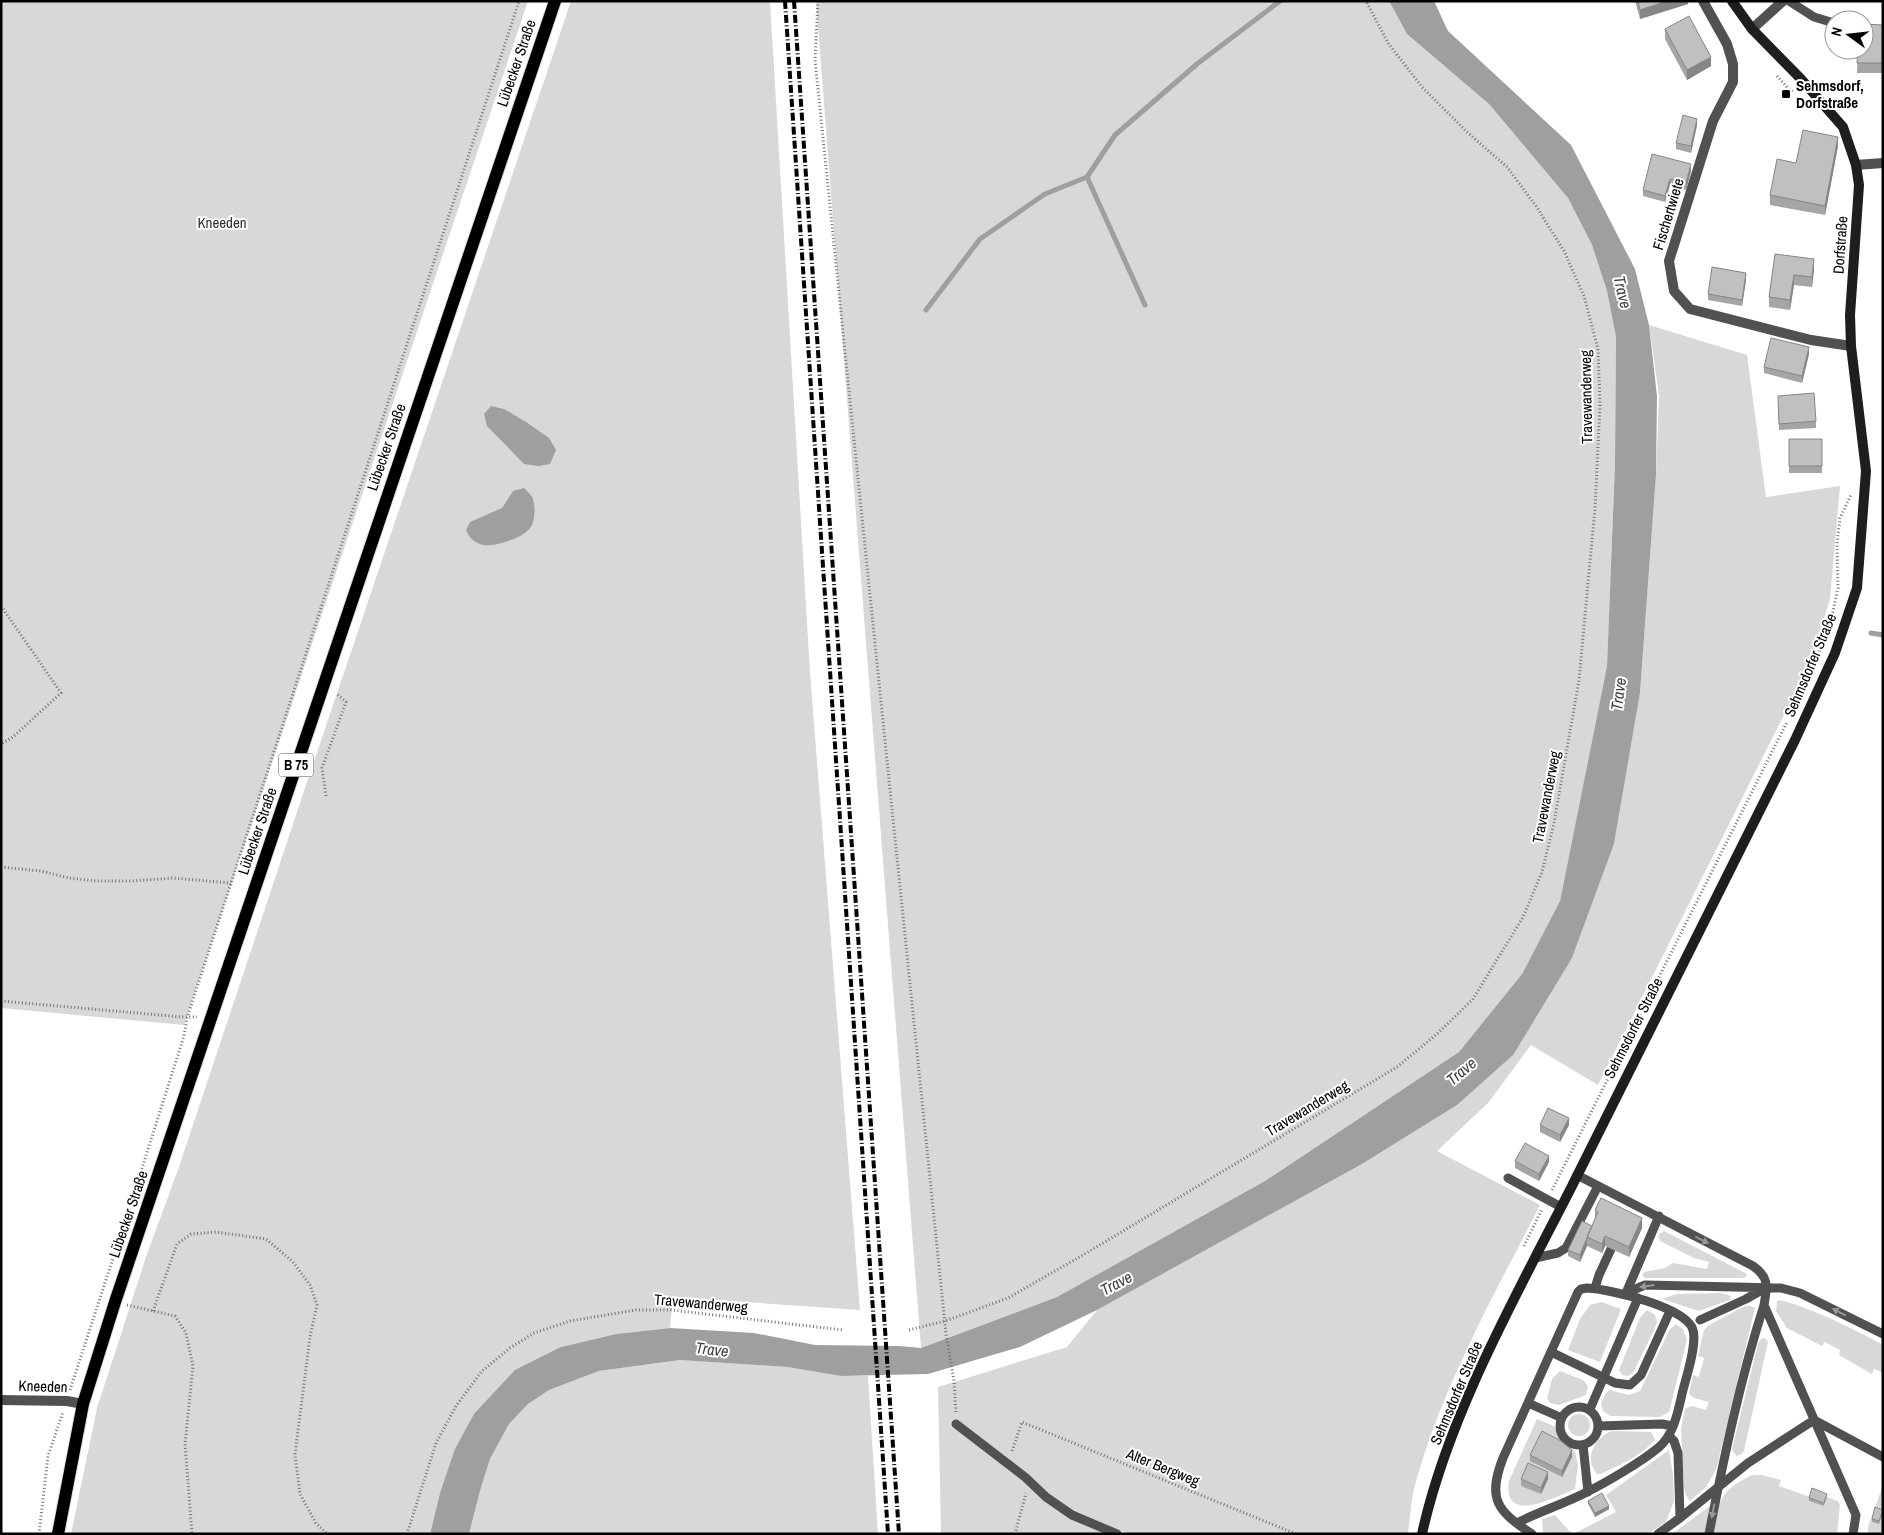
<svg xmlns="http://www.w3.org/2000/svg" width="1884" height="1535" font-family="'Archivo Narrow',sans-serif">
<rect width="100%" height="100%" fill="#fff"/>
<!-- green -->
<path fill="#d8d8d8" d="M1,1h527l-344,1024 -183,-17z
M571,1h199l40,671 50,638 -187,-13 -3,31 -54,6 -55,13 -121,146 -10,41h-359l26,-126 50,-154 32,-87 126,-379z
M816,1h573l18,33 82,70 79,94 24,47 15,46 9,46 -1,126 -8,203 -47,235 -38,73 -63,78 -194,129 -208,116 -136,51z
M1649,325l98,30 19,142 74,-11 -10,113 -21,66 -211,420 -67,-40 -43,58 -51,48 103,54c-46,90 -98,182 -125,280 -4,15 -5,33 -7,49h-279l-7,-3v3h-181l-3,-147 129,-40 30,-37 265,-146 95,-59 115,-147 42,-114 26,-151 16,-218 3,-80z
M1664,1231l83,43 -2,4h-100l-3,-2 2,-4 21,-4 8,-5 34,6 2,-7 -15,-4 -34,-17 -2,-6z
M1721,1293l10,3 -1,4 -31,11 -37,-12 14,-5z
M1780,1300c36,10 70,27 103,45v28l-9,-4 -2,5 -33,-19 1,-5 -15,-8 -3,4 -35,-18 -11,-17 1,-10z
M1602,1302l19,7 -21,53 -32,-12 12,-31 10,-14z
M1745,1306h5l5,2 -39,162 -10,17 -16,14 -4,-6 -2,-7 -3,-60 4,-19 7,-3 14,4 3,-8 -15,-4 -5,-4 4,-19 6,2 5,-19 -6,-2 6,-26 5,-5z
M1647,1310l8,5 2,7 -2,6 -22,45 -5,3 -6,-1 -3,-5 21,-52z
M1676,1324l7,5 4,11 -18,72 -9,5 -50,-1 -7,-5 -2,-7 4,-10 5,-4 19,5 11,-4 30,-62z
M1765,1338l3,4 -24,109 -2,3 -5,2 -4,-4 -1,-3 26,-105 3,-5z
M680,1360l107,7 54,9h27l10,158h-409l11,-43 10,-32 19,-35 19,-20 21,-14 50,-19z
M1560,1371l23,9 5,6 -2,9 -27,10 -9,-2 -3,-5 5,-19z
M1568 1425a11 11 0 1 1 22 0a11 11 0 1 1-22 0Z
M1537,1419l17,7 9,18 12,7 3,14 -3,24c-20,8 -73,37 -66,-8z
M1612,1431l39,1 4,8c-14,16 -37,26 -55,34h-3c-14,-15 -2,-37 15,-43z
M1669,1450l4,24 1,27 -8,21 -18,12h-75l43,-22 -10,-17z
M1752,1475h10l19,5 -2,6 31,11 -1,4 15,5 3,-9 11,4 2,4 -3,29h-125c9,-35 6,-42 40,-59z
M1883,1485v49h-15v-7z
M1710,1506l-4,28h-34z
M1555,1515l17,19h-26l-3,-2 -1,-13z"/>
<!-- water -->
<path fill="#9f9f9f" d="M1389,1h45l14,30 123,114 64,124 14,56 8,71 -1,79 -16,218 -26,151 -42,114 -59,97 -56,50 -95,59 -265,146 -77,37 -92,27 -87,2 -54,-9 -107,-7 -81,11 -50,19 -21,14 -19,20 -19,35 -10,32 -11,43h-39l10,-41 15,-44 19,-35 41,-44 46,-23 55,-13 54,-6 84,5 61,12 84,1 22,2 136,-51 208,-116 194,-129 63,-78 38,-73 47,-235 8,-203 1,-126 -9,-46 -15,-46 -24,-47 -79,-94 -82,-70z
M491,406l13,3 22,13 23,16 7,12 -6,14 -12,2 -14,-2 -37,-38 -3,-12z
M524,488c3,3 6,6 8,9 4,7 3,23 -1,30 -5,7 -16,12 -23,14 -17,6 -34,8 -42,-11l4,-8 32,-14 11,-17z"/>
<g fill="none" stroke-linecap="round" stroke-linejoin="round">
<!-- stream -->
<path stroke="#9f9f9f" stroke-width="5" d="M1087,177l58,128
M926,310l54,-71 65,-45 42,-17 28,-42 82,-71 83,-63
M1871,633l12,2"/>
<!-- primary casing -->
<g stroke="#dbdbdb" stroke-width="14">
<path id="primary" d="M58,1534l25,-130 32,-102 440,-1301"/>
</g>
<!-- path -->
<path stroke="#737373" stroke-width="3" stroke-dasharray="1 2.5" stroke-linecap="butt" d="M818,1l-3,59 131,1274 8,47 2,32
M1777,76l10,11 7,6
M1,606l60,87 -48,44 -12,7
M1832,616l6,-28 -1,-44 3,-26 11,-23
M1813,664l10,-21
M326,796l-4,-28 24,-66 -10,-9
M1,867l40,4 28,7 27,3h36l41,-3 58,5
M1,1001l181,16h15
M1552,1190l235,-468
M129,1209l55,-173 3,-18 332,-1017
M1524,1246l18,-37
M127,1305l48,11 11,17 7,33 -8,78 7,90
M153,1311l24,-67 14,-10 25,-2 50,7 27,23 17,23 7,20 -7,32 -15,117 5,40 16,29 11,11
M909,1330l36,-9 63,-23 80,-46 309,-185 40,-33 36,-35 50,-82 19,-45 12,-49 25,-143 16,-172 5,-103 -2,-56 -14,-53 -20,-45 -28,-45 -29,-39 -40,-35 -45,-45 -34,-44 -22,-42
M70,1390l47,-144
M1012,1451l10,-29 274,112
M39,1534l9,-78 15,-44
M407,1534l29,-91 20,-37 26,-35 28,-23 24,-15 36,-12 66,-11h35l172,20
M1015,1534l11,-41"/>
<!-- service -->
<path stroke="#515151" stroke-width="9" d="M1789,1l25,16 20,6
M1577,1175l176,91c17,12 14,21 11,39l92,210 -3,19
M1508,1178l53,29
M1535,1258l23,-5 8,-5 32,-62
M1595,1288l4,-13 12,-26
M1626,1293l19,-8 136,3 19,5 83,41
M1626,1293l33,-77
M1700,1320l46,-21 21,-12
M1551,1352l64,31 15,2 11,-10 29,-64
M1528,1403l34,15
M1560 1426a19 19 0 1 1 38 0a19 19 0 1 1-38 0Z
M1590,1409l48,-111
M956,1424l69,53 21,20 26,18 45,19
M1599,1426l63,-2 11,2
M1669,1436l5,5 4,12 2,65
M1583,1445l5,47
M1517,1523c23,-12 47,-19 70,-31 20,-10 54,-30 71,-44 17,-14 20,-38 25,-58 4,-15 14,-46 10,-60 -6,-23 -84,-41 -106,-42l-6,1 -3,3 -75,166c-16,41 -6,53 29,76
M1658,1534l22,-16 68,-55 66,-43 69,37
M1709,1534c15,-77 31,-154 55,-229"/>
<!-- minor -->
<path stroke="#515151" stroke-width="10" d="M1703,1l24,43 6,20v18l-20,39 -44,140 5,30 16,18 121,31 40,6
M1752,29l31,-28
M1856,165l27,-2
M1,1400l66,1 16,3"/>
<!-- secondary -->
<path stroke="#1e1e1e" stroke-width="10" d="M1422,1534c26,-119 95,-240 150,-348 74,-149 148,-298 223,-446l40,-87 22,-65 9,-117 -15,-125 -1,-31 9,-130 -3,-20 -13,-38 -42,-48 -49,-50 -20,-28"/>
<!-- primary -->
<use href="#primary" stroke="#000" stroke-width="12"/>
<!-- rail -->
<path stroke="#000" stroke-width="4" stroke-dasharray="8 2.5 1 2.5" stroke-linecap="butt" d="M785,1l103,1533
M794,1l105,1533"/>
</g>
<!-- wall -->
<path fill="#a5a5a5" d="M1635,1h53v3l-48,15z
M1883,25v48h-26l1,-23z
M1665,29l46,37 -24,14 -22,-41z
M1697,125l-6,28 -15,-4v-6z
M1838,146l-13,69 -55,-10v-10l26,-32z
M1691,171l-5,19 -16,-5 -5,17 -22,-6v-6z
M1775,254l39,15 -2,18 -18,-2 -4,25 -21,-3v-10z
M1746,280l-4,26 -34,-6v-6z
M1809,354l-7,29 -38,-10v-6z
M1778,396l38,25v7l-37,2z
M1789,439h33v34h-33z
M1540,1125h29l-9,17 -20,-10z
M1515,1161l34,1 -10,19 -24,-13z
M1595,1210l47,18 -13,29 -24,-11 -3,7 -15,-7 -7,16 -12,-6v-6l24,-24 3,-7z
M1530,1455l42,2 -10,20 -32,-16z
M1521,1479h27l-7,15 -20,-8z
M1827,1497l-3,9 -15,-5v-3z
M1588,1501l21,8 -14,8 -7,-13z
M1883,1513l-4,11 -7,-2v-3z"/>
<!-- shaded-wall -->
<path fill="#868686" d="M1667,1h21v3l-48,15v-9z
M1711,57v9l-24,14v-10z
M1697,119v6l-6,28v-7z
M1838,137v9l-13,69v-9z
M1691,164v7l-5,19v-7z
M1670,179v6l-5,17v-6z
M1814,259v10l-2,18v-10z
M1746,273v7l-4,26v-6z
M1794,275v10l-4,25v-10z
M1809,347v7l-7,29v-7z
M1569,1118v7l-9,17v-7z
M1549,1156v6l-10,19v-7z
M1642,1218v10l-13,29v-10z
M1605,1236v10l-3,7v-9z
M1587,1240v6l-7,16v-7z
M1572,1450v7l-10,20v-6z
M1548,1472v7l-7,15v-6z
M1609,1506v3l-14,8v-4z"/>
<!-- building -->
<path fill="#c0c0c0" stroke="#868686" d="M1638,1h29l-27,9z
M1689,16l22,41 -24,13 -22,-41z
M1864,24l19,1v38h-26l1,-13h6z
M1683,115l14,4 -6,27 -15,-3z
M1803,130l35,7 -13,69 -55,-11 7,-36 19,4z
M1652,154l39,10 -5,19 -16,-4 -5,17 -22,-6z
M1775,254l39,5 -2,18 -18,-2 -4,25 -21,-3z
M1712,267l34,6 -4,27 -34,-6z
M1771,338l38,9 -7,29 -38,-9z
M1814,393l2,28 -37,3 -1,-28z
M1789,439h33v27h-33z
M1548,1108l21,10 -9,17 -20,-10z
M1525,1143l24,13 -10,18 -24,-13z
M1601,1198l41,20 -13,29 -24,-11 -3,8 -15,-7 11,-25 -3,-2z
M1582,1221l10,5 -12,29 -12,-5z
M1542,1431l19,10 11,9 -10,21 -32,-16z
M1528,1463l20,9 -7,16 -20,-9z
M1812,1488l15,6 -3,9 -15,-5z
M1602,1493l7,13 -14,7 -7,-12z
M1875,1507l8,3 -4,11 -7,-2z"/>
<!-- one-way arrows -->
<defs><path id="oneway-solid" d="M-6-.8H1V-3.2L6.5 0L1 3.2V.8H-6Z" transform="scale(1.25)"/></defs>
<g fill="#979797">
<use href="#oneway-solid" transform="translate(1702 1240) rotate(27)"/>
<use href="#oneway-solid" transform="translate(1647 1286) rotate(172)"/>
<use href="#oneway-solid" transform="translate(1839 1312) rotate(-153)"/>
<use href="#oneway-solid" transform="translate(1713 1511) rotate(101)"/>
</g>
<!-- markers -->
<rect fill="#000" stroke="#fff" stroke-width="2" x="1781" y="89" width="10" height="10" rx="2.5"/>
<g text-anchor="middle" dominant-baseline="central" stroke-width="4" stroke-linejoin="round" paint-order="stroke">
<!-- shield labels -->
<rect fill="#fff" stroke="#4c4c4c" stroke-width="1" x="278.5" y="753.5" width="35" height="23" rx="4"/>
<g font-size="14" font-weight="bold" fill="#000">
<text x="296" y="765">B 75</text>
</g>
<!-- street labels -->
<g font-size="15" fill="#000" stroke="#fff">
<text transform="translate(516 63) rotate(-71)">Lübecker Straße</text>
<text transform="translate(1668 214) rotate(-73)">Fischertwiete</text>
<text transform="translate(1840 245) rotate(-86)">Dorfstraße</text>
<text transform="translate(1586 397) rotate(-91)">Travewanderweg</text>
<text transform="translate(386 447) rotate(-71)">Lübecker Straße</text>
<text transform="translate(1810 665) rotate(-67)">Sehmsdorfer Straße</text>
<text transform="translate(1546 797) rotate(-79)">Travewanderweg</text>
<text transform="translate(257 831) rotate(-71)">Lübecker Straße</text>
<text transform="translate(1633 1028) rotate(-63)">Sehmsdorfer Straße</text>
<text transform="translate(1307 1108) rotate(-31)">Travewanderweg</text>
<text transform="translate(128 1214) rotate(-71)">Lübecker Straße</text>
<text transform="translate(701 1303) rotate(5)">Travewanderweg</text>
<text transform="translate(43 1386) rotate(2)">Kneeden</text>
<text transform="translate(1456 1393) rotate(-67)">Sehmsdorfer Straße</text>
<text transform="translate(1163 1467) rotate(22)">Alter Bergweg</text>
</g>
<!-- poi labels -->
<g font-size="15" font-weight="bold" fill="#000" stroke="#fff" text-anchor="start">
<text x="1796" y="85">Sehmsdorf,<tspan x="1796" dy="17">Dorfstraße</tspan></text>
</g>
<!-- park labels -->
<g font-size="15" fill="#2f2f2f" stroke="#fff">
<text x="222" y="222">Kneeden</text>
</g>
<!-- water labels -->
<g font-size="16" font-style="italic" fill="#404040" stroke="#fff">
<text transform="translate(1623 292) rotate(77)">Trave</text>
<text transform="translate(1618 694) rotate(-82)">Trave</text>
<text transform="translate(1461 1071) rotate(-40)">Trave</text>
<text transform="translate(1116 1283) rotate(-28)">Trave</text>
<text transform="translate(712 1349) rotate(7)">Trave</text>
</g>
</g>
<!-- border -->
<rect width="1884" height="1535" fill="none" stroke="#000000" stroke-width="5"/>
<!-- north arrow -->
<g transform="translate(1849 35) rotate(285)"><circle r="24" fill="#ffffff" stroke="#999999"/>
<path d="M0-4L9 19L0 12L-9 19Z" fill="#000000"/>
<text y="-8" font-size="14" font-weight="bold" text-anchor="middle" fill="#000000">N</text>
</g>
</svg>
